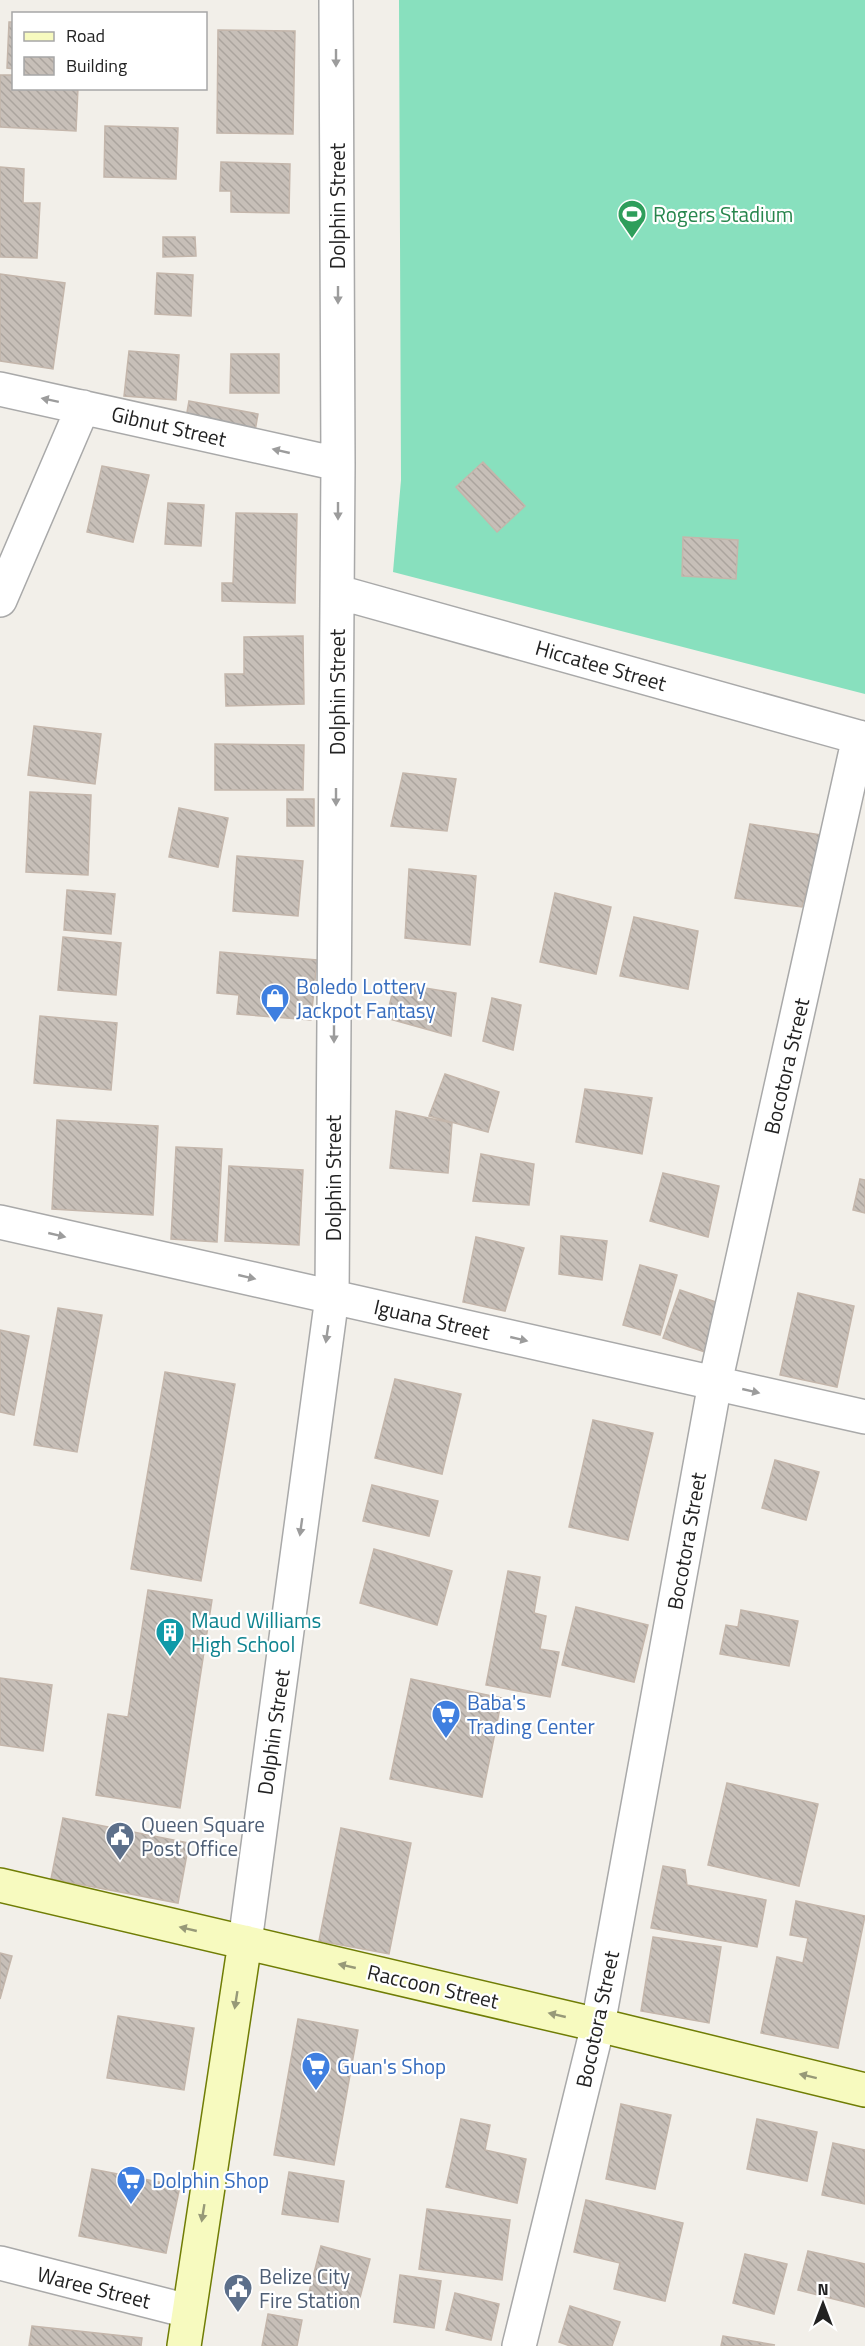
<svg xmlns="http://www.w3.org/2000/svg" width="865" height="2346" font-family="'Titillium Web',sans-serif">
<defs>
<pattern id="building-back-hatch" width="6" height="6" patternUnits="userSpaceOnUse" patternTransform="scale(1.5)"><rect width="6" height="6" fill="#c7bfb8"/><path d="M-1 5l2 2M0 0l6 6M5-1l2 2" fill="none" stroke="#aba49e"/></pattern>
</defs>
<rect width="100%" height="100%" fill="#f2efe9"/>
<!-- pitch -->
<path fill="#88e0be" d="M399,0h466v694l-472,-122 8,-92z"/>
<!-- building -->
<path fill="url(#building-back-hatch)" stroke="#c4b6ab" stroke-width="1.5" d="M9,22h5v47l-7,-1z
M218,30l77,1 -2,103 -76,-1z
M0,75h14v13h64l-2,43 -76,-4z
M105,126l73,2 -2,51 -72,-2z
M221,162l69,2 -1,49 -58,-1v-21h-11z
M0,167l24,2 -1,34h17l-3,55 -37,-1z
M163,237h32l1,19 -33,1z
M157,273l36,2 -2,41 -36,-2z
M0,274l65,9 -12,86 -53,-8z
M129,351l50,4 -3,45 -52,-4z
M231,354h48v39h-49z
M189,401l69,13 -3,17 -69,-13z
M483,462l42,44 -28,26 -41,-45z
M102,466l47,9 -16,67 -46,-10z
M168,503l36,2 -3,41 -36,-2z
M236,513l61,1 -2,89 -73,-2v-18h11z
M683,537l55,3 -2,39 -54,-3z
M303,636l1,68 -78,2 -1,-32h19v-37z
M34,726l67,8 -6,50 -67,-9z
M215,744l89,1 -1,45h-88z
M403,773l53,6 -9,52 -56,-5z
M30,792l61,3 -3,80 -62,-3z
M287,799h27v27h-27z
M179,808l49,10 -10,49 -49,-10z
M750,824l72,11 -20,72 -67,-9z
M237,856l66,5 -5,55 -65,-5z
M409,869l67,7 -6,69 -65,-7z
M67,890l48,4 -4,40 -47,-4z
M555,893l56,14 -15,67 -56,-12z
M634,917l64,14 -10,58 -68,-13z
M63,937l58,6 -5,52 -58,-5z
M220,952l97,8 -6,60 -74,-6 2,-19 -22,-2z
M395,983l61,10 -5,43 -65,-18z
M492,998l29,7 -8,45 -30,-9z
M40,1016l77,7 -6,67 -77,-7z
M445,1074l54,18 -11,40 -59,-16z
M585,1089l67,9 -10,56 -66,-12z
M396,1111l56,12 -4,50 -58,-5z
M57,1120l101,6 -5,89 -101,-6z
M176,1147l46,2 -5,93 -46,-3z
M481,1154l53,10 -5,41 -56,-4z
M229,1166l74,4 -4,75 -74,-4z
M663,1173l56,13 -11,51 -58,-16z
M860,1179l5,1v33l-12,-3z
M561,1236l46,5 -5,39 -43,-6z
M476,1237l48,11 -19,63 -42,-9z
M640,1265l37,10 -17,60 -37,-10z
M680,1290l45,15 -17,48 -45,-15z
M798,1293l56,13 -17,81 -57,-12z
M58,1308l44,7 -25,137 -43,-7z
M0,1330l29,6 -15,79 -14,-3z
M165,1372l70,12 -34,197 -70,-12z
M395,1379l66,15 -19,80 -67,-16z
M593,1420l60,13 -25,107 -59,-13z
M775,1460l44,12 -13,48 -44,-12z
M372,1485l66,16 -9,35 -66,-15z
M374,1549l78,22 -15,54 -77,-22z
M508,1571l32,6 -6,36 12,3 -6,33 19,3 -9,45 -64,-12z
M148,1590l64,10 -32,208 -84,-13 12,-81 20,3z
M576,1607l72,18 -14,57 -72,-17z
M741,1610l57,11 -9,45 -69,-12 6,-29 12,2z
M0,1678l52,7 -9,66 -43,-6z
M411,1679l91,19 -20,99 -92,-18z
M727,1783l91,21 -19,82 -91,-21z
M63,1818l126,25 -11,60 -127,-24z
M341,1828l70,15 -22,111 -70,-13z
M663,1866l22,4 2,15 79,15 -9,47 -106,-19z
M796,1901l69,15 -27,132 -77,-15 16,-76 26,6 5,-25 -18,-3z
M653,1937l68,10 -12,76 -68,-12z
M0,1953l12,3 -12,43z
M118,2016l76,12 -10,62 -77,-12z
M298,2019l60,11 -24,135 -60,-10z
M621,2104l50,11 -16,74 -49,-10z
M461,2119l29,6 -5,25 41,9 -9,44 -71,-16z
M757,2119l60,13 -10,49 -60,-12z
M833,2143l32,7v54l-43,-9z
M92,2169l88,17 -14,67 -87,-17z
M289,2172l55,9 -6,41 -56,-8z
M586,2200l97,23 -18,78 -51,-12 6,-26 -46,-11z
M427,2209l83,11 -8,60 -83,-11z
M321,2246l49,13 -13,50 -49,-13z
M808,2251l57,13v43l-67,-17z
M745,2254l42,10 -13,50 -41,-11z
M400,2275l41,6 -7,47 -40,-6z
M455,2293l44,11 -8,36 -45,-10z
M570,2306l50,16 -8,24h-42l-11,-4z
M268,2314l34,6 -5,26h-35z
M32,2326l110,12 -1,8h-112z
M723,2336l52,9 -54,1z"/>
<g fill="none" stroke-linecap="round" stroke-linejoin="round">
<!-- street casing -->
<g stroke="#a9a9a9" stroke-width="36">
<path id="street" d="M0,389l338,75
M338,592l527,147
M0,600l83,-193
M0,1222l865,195
M245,1942l87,-645 6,-833 -2,-464
M0,2263l188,48
M519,2346l79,-321 117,-642 144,-646"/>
</g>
<!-- secondary casing -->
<g stroke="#707d05" stroke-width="36">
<path id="secondary" d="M0,1885l598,140 267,65
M184,2346l61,-404"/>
</g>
<!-- street -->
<use href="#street" stroke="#fff" stroke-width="33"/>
<!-- secondary -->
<use href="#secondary" stroke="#f7fabf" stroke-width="33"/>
</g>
<!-- one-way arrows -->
<defs><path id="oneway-solid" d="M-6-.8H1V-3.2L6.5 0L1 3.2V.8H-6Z" transform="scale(1.5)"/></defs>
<g fill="#9c9c9c">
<use href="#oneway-solid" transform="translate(336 58) rotate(90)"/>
<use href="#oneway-solid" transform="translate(338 295) rotate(90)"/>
<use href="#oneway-solid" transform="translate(50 400) rotate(-168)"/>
<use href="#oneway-solid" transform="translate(281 451) rotate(-167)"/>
<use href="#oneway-solid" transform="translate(338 511) rotate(90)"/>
<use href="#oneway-solid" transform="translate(336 797) rotate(90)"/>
<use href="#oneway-solid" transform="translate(334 1034) rotate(90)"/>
<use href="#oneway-solid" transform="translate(57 1235) rotate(13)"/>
<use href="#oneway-solid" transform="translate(247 1277) rotate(13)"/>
<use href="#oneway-solid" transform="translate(327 1334) rotate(98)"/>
<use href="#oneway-solid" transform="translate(519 1339) rotate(13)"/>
<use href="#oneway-solid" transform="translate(751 1391) rotate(13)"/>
<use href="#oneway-solid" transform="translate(301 1527) rotate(98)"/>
</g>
<g fill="#979978">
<use href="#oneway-solid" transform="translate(188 1929) rotate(-167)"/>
<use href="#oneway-solid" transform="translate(347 1966) rotate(-167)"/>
<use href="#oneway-solid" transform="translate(236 2000) rotate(99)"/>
<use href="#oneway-solid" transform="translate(557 2015) rotate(-167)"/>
<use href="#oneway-solid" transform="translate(808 2076) rotate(-166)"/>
<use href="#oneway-solid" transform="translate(203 2213) rotate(99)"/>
</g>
<!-- icons -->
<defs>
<g id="stadium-pin" transform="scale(1.5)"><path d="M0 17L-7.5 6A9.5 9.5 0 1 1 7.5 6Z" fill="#2e9e5b" stroke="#fff"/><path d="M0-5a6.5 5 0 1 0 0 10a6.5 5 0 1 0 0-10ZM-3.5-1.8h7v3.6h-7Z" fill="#fff"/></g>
<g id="shop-pin" transform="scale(1.5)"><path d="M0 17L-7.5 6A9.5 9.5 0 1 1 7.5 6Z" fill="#3f7fe0" stroke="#fff"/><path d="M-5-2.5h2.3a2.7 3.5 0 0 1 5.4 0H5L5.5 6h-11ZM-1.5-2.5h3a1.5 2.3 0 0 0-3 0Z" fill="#fff"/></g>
<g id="building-pin" transform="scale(1.5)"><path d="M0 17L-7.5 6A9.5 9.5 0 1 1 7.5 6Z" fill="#0f9aa8" stroke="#fff"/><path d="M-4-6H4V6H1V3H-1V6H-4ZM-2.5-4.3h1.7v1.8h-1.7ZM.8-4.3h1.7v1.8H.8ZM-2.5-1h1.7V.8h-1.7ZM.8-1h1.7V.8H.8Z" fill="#fff"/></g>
<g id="supermarket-pin" transform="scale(1.5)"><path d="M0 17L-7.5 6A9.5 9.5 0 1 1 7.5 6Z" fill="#3f7fe0" stroke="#fff"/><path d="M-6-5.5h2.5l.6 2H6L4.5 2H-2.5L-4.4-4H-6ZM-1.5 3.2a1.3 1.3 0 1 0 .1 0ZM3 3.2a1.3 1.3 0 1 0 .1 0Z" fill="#fff"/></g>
<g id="civic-pin" transform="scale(1.5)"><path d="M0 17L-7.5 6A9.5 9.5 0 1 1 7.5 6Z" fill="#5c6f8a" stroke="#fff"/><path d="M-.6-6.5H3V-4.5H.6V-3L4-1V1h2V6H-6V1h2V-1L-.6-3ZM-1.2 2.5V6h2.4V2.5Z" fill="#fff"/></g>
</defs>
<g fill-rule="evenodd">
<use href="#stadium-pin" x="632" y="214"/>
<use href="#shop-pin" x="275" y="998"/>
<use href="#building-pin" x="170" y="1632"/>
<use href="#supermarket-pin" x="446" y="1714"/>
<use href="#civic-pin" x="120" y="1836"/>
<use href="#supermarket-pin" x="316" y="2066"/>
<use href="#supermarket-pin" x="131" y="2180"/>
<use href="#civic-pin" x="238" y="2288"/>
</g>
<g text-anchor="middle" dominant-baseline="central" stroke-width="4.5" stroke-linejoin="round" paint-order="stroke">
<!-- street labels -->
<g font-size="21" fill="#222" stroke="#fff">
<text transform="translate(337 206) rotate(-90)">Dolphin Street</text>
<text transform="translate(169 426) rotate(13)">Gibnut Street</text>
<text transform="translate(601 665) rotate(16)">Hiccatee Street</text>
<text transform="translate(337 692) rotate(-90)">Dolphin Street</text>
<text transform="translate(786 1066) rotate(-77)">Bocotora Street</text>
<text transform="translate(333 1178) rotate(-90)">Dolphin Street</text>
<text transform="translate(432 1319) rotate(13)">Iguana Street</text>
<text transform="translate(686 1541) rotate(-80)">Bocotora Street</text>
<text transform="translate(273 1732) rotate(-82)">Dolphin Street</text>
<text transform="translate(433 1986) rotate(13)">Raccoon Street</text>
<text transform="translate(597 2019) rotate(-78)">Bocotora Street</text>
<text transform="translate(94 2287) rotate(14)">Waree Street</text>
</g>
<!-- leisure labels -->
<g font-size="21" fill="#27864d" stroke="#fff" text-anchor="start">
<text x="653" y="214">Rogers Stadium</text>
</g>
<!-- shop labels -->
<g font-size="21" fill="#366cbe" stroke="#fff" text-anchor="start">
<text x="296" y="986">Boledo Lottery<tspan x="296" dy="24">Jackpot Fantasy</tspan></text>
<text x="467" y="1702">Baba's<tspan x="467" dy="24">Trading Center</tspan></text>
<text x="337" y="2066">Guan's Shop</text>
<text x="152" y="2180">Dolphin Shop</text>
</g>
<!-- culture labels -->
<g font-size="21" fill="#0d838f" stroke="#fff" text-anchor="start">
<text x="191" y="1620">Maud Williams<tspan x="191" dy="24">High School</tspan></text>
</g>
<!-- service labels -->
<g font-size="21" fill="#4e5e75" stroke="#fff" text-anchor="start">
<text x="141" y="1824">Queen Square<tspan x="141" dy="24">Post Office</tspan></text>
<text x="259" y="2276">Belize City<tspan x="259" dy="24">Fire Station</tspan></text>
</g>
</g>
<!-- legend -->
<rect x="12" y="12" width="195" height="78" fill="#ffffff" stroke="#a7a7a7" stroke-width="1.5"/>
<rect x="24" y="32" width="30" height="9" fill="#f7fabf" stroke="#a7a7a7" stroke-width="1.5"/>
<text x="66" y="42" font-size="18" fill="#222222">Road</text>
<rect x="24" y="57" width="30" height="18" fill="url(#building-back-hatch)" stroke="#a7a7a7" stroke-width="1.5"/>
<text x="66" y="72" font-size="18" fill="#222222">Building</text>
<!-- north arrow -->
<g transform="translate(823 2304)" stroke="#ffffff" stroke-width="4.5" paint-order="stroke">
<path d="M0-4.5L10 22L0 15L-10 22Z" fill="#222222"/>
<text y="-9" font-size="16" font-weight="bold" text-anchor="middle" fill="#222222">N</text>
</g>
</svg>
